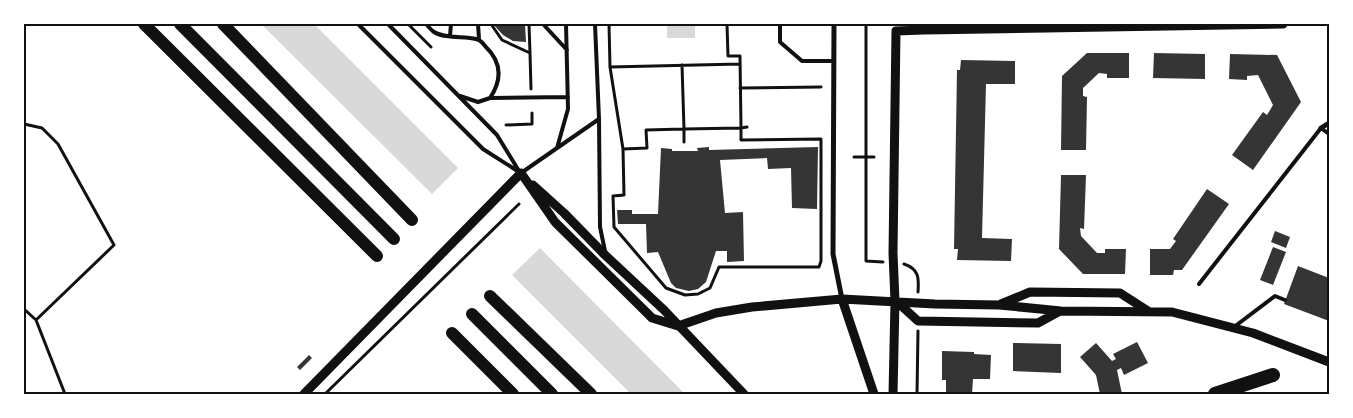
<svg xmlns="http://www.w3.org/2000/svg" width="1353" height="418" font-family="'Source Sans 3',sans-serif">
<rect width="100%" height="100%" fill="#fff"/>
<!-- water -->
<path fill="#d9d9d9" d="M261,24h53l144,144 -26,26z
M667,24h28v14h-28z
M540,248l145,146h-54l-119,-119z"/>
<!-- building -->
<path fill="#353535" d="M493,24h32l1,18 -13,-1 -10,-6z
M1087,53h42v25h-22v-4l-8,-1 -16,15v8l4,1 -1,53h-25l1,-74z
M1154,53l51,1v25l-52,-1z
M1230,54l47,1 24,47 -48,68 -21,-15 31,-43 4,3 6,-10 -15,-30 -11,1v4l-18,-1z
M961,60l54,1v23h-29l-4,154 30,1 -1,22 -54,-1 1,-11h-4l3,-179h3z
M709,147v3l109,-3 -1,62 -25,-1 -1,-40 -23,1 -1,-11 -47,2 5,53 18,-1 1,49 -17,1v-11h-11l-10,31 -8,7 -9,2 -13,-3 -5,-5 -13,-31 -11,1 -1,-29h-28l-1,-14h15v4h26l3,-66 11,1v2h26l-1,-3z
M1061,175h25l-2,54 -4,-1 1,8 16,17h8v-4h21l-1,25h-42l-24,-25z
M1207,189l22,15 -47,66h-8l-1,5h-23v-26h20l6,-8 -3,-2z
M1275,231l15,6 -4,11 -15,-6z
M1273,247l13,5 -13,33 -13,-5z
M1298,266l31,12v43l-45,-17z
M1137,342l11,21 -24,12 -3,-7 -4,2 5,24h-22l-4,-19 -16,-18 16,-14 16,18 4,-2 -3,-5z
M1013,343l48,1v29l-48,-2z
M942,351l32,1v2l17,1 -1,24h-17l-1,15h-26v-14h-4z
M309,355l3,3 -12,12 -3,-3z"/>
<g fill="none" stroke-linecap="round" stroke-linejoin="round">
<!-- path -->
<path stroke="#111" stroke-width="3" d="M408,24l23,23
M491,24l11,16 28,13 1,36
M529,24l1,29
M609,24l1,43 130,-3
M866,24v237l17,1
M610,67l13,82 1,46 -11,1 1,31 52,61 19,7 13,-1 12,-6 9,-21h100l2,-6v-122l-80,1v-12l6,-1
M740,88l81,-1
M24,124l18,4 16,16 56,101 -78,75 29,74
M506,125l26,-1v-11
M684,142v-13l57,-1 -1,-72h-12l-1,-32
M623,149l24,-1 -1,-18 38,-1 -2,-64
M854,157h20
M904,264c15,5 15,14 14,28
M24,309l12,11
M325,394l194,-190
M917,394l1,-63"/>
<!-- service -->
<path stroke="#111" stroke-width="4" d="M358,24l125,125 36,23
M388,24l109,111 22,36
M426,24c2,2 5,6 8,8 11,7 30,4 42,7 4,1 7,4 9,7 17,16 17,34 5,52l-12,4 -18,-6
M478,24l1,15
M543,24l24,26
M595,24l4,95 1,108 5,24
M780,24v18l22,19h32
M450,36l1,-12
M490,98l78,-1
M557,148l11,-39 -2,-85
M521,173l78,-54
M1199,284l122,-156 8,6
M1234,327l41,-31 10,4"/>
<!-- minor -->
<path stroke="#111" stroke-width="5" d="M834,24l-1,230 9,45
M1321,128l8,-5"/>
<!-- tertiary -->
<path stroke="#111" stroke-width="9" d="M521,173l34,49 89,88 8,8 26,8 38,-13 36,-6 90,-8 93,5 64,1 62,6 111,1 81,21 76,29
M533,185l31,28 41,42 59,55 80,84
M842,299l32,95
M896,301l22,20 120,2 22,-12
M1001,304l29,-12 90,1 28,18
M304,394l217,-221
M893,394l2,-93 -2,-48 3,-222 28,-1 359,-6"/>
<!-- primary -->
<path stroke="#111" stroke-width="12" d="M144,24l233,232
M180,24l214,215
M223,24l189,196
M490,296l101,98
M472,314l80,80
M452,333l61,61"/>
<!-- trunk -->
<path stroke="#111" stroke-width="14" d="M1215,394l58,-19"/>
</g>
<!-- border -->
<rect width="1353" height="418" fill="none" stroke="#ffffff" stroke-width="50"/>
<rect x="25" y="25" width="1303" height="368" fill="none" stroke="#111" stroke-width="2"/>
</svg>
